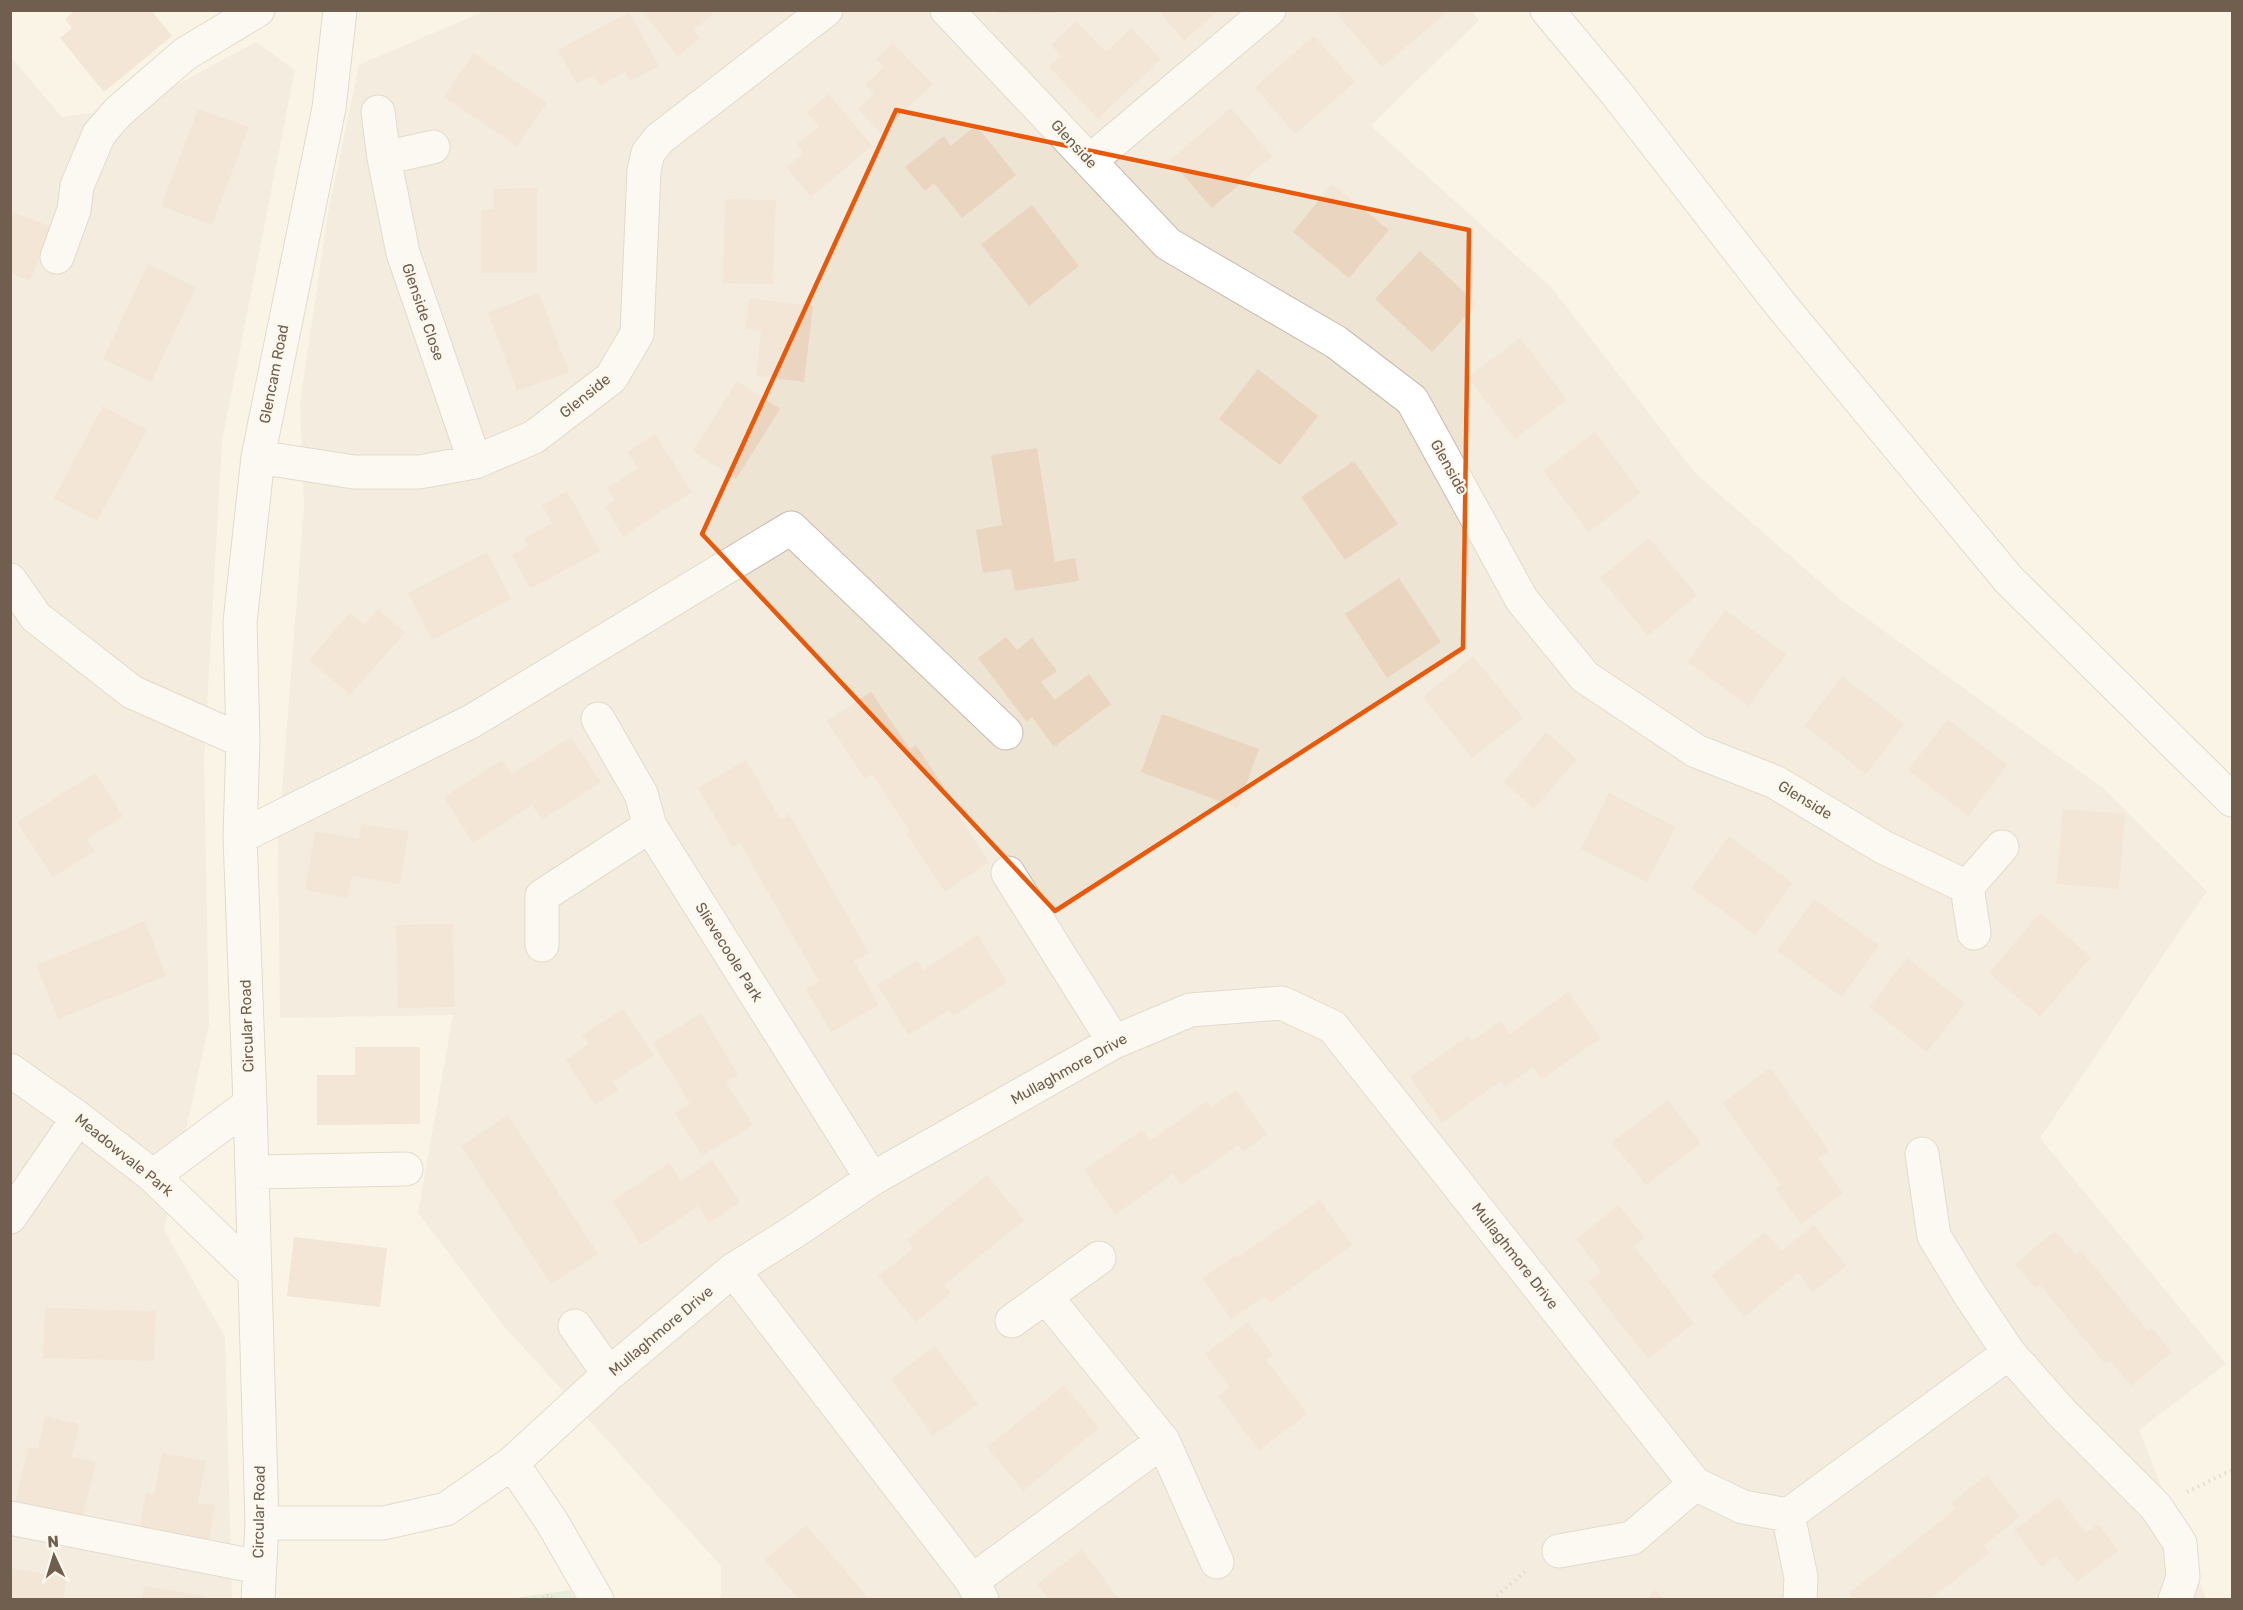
<svg xmlns="http://www.w3.org/2000/svg" width="2243" height="1610" font-family="Rubik,sans-serif">
<defs>
<pattern id="park-tufts" width="24" height="20" patternUnits="userSpaceOnUse" patternTransform="scale(1.5)"><rect width="24" height="20" fill="#d0e6c7"/><path d="M3 7l-1-3M5 7V3M7 7l1-3M15 17l-1-3M17 17v-4M19 17l1-3" fill="none" stroke="#adbea4"/></pattern>
</defs>
<rect width="100%" height="100%" fill="#faf4e7"/>
<!-- residential -->
<path fill="#ede4d4" d="M487,10l985,1 7,9 -108,106 180,161 144,186 146,127 262,188 104,103 -167,247 186,226 -87,66 67,169h-1485v-33l-217,-240 -86,-113 35,-198 -173,3 -2,-176 26,-336 -4,-102 28,-191 31,-148z
M256,42l39,28 -73,371 -18,319 5,265 -45,205 61,107 7,262h-221l-1,-1543 52,61 73,-10z"/>
<!-- park -->
<path fill="url(#park-tufts)" d="M569,1590l7,9h-67z"/>
<!-- building -->
<path fill="#ead5c0" d="M76,10h75l21,26 -68,56 -44,-54 12,-10 -7,-9z
M641,10h69l3,4 -19,16 6,8 -22,18z
M998,10h59v3l-59,1z
M1158,10h61l-35,31z
M1343,10h100l2,4 -63,53 -44,-52z
M629,12l30,54 -29,15 -5,-9 -25,14 -6,-11 -17,9 -19,-34z
M1076,21l30,31 25,-24 30,31 -63,60 -49,-52 12,-11 -10,-11z
M1314,36l41,46 -60,52 -40,-47z
M893,43l40,41 -52,49 -23,-24 16,-15 -9,-9 19,-18 -8,-8z
M474,53l73,50 -30,43 -73,-49z
M829,94l43,52 -61,51 -25,-30 18,-14 -7,-9 22,-18 -12,-14z
M1231,108l41,48 -60,52 -42,-48z
M198,109l51,18 -37,98 -51,-19z
M976,125l40,50 -54,43 -28,-35 -9,8 -20,-24 39,-31 7,10z
M1332,184l57,46 -40,48 -56,-46z
M537,188v85h-56v-63l13,-1v-20z
M725,199l51,1 -3,84 -50,-1z
M1032,205l47,61 -50,40 -48,-62z
M10,211l42,16 -22,54 -20,-8z
M1420,251l57,53 -45,48 -57,-53z
M148,264l48,23 -45,95 -48,-23z
M539,293l30,79 -52,19 -29,-79z
M749,298l64,8 -9,76 -48,-6 5,-45 -16,-2z
M1520,338l47,62 -52,39 -47,-62z
M1258,369l60,47 -38,49 -61,-46z
M737,381l43,28 -44,70 -43,-28z
M103,406l44,24 -50,91 -43,-23z
M1595,432l46,61 -52,39 -46,-61z
M655,434l37,58 -69,44 -18,-29 10,-7 -8,-12 31,-20 -11,-16z
M1037,448l18,114 20,-4 4,23 -64,10 -4,-22 -28,4 -7,-43 26,-5 -11,-70z
M1354,461l44,63 -53,36 -44,-63z
M567,491l33,60 -70,38 -18,-34 16,-9 -4,-8 28,-15 -10,-18z
M1649,538l48,57 -49,41 -48,-58z
M487,552l24,47 -79,41 -24,-47z
M1399,578l42,64 -54,36 -42,-64z
M378,609l27,24 -55,62 -41,-35 41,-47 14,12z
M1725,610l61,44 -37,52 -61,-44z
M1006,637l11,13 15,-12 25,33 -16,11 14,18 34,-26 22,30 -57,43 -22,-30 -5,5 -49,-64z
M1473,656l50,62 -51,40 -49,-61z
M1842,676l62,48 -38,50 -62,-48z
M871,692l39,57 6,-4 38,57 -3,2 38,58 -44,30 -39,-58 4,-2 -38,-58 -7,5 -38,-58z
M1162,714l97,35 -21,59 -97,-36z
M1948,719l59,46 -39,51 -60,-46z
M1546,732l31,27 -43,50 -30,-27z
M571,737l30,45 -59,38 -10,-15 -59,38 -29,-46 58,-37 10,14z
M746,760l35,60 8,-6 80,139 -15,8 25,44 -48,27 -25,-43 13,-7 -79,-139 -8,4 -34,-59z
M95,773l28,43 -36,23 8,12 -42,26 -36,-55z
M1609,793l67,34 -29,55 -66,-33z
M2063,809l62,5 -6,75 -63,-5z
M361,824l48,7 -9,53 -48,-8 -4,22 -43,-8 10,-59 44,8z
M1729,836l64,47 -38,52 -64,-47z
M1814,899l65,46 -37,52 -65,-46z
M2040,913l51,44 -51,60 -51,-44z
M145,921l21,55 -108,43 -22,-54z
M453,924l2,83 -57,1 -2,-83z
M978,935l29,47 -54,34 -4,-6 -41,25 -31,-50 40,-25 6,10z
M1907,958l58,45 -38,49 -58,-45z
M1568,992l33,46 -59,41 -9,-12 -28,20 -4,-6 -59,42 -32,-46 58,-41 4,5 29,-20 9,13z
M623,1009l31,46 -41,27 5,8 -23,15 -29,-45 23,-16 -7,-9z
M701,1013l37,62 -12,7 27,43 -51,31 -27,-43 15,-9 -37,-61z
M355,1047h65v77l-103,1v-50h38z
M1770,1068l59,83 -11,7 25,35 -42,31 -25,-35 5,-4 -59,-82z
M1236,1090l31,44 -24,18 -5,-7 -57,40 -8,-11 -58,41 -31,-45 58,-40 8,11 57,-40 4,6z
M1668,1100l33,43 -55,42 -34,-43z
M508,1115l90,139 -47,30 -90,-138z
M712,1160l28,42 -31,21 -11,-17 -57,39 -29,-44 57,-38 12,18z
M987,1175l37,45 -80,65 7,8 -35,29 -38,-46 36,-28 -7,-8z
M1320,1200l32,45 -82,58 -5,-7 -34,23 -29,-41 35,-23 1,2z
M1619,1205l26,33 -11,8 60,77 -46,36 -60,-77 14,-10 -26,-33z
M1814,1225l32,41 -33,26 -15,-19 -54,44 -33,-42 54,-43 16,19z
M2055,1231l21,24 5,-4 66,79 4,-3 21,25 -41,34 -21,-25 -5,3 -65,-79 -5,3 -20,-24z
M294,1237l93,11 -7,59 -93,-11z
M45,1308l111,3 -2,50 -111,-3z
M1248,1322l25,33 -7,5 41,54 -48,36 -41,-54 12,-9 -25,-33z
M935,1346l43,58 -45,32 -42,-57z
M1064,1385l35,43 -76,63 -36,-44z
M45,1416l34,8 -7,33 24,5 -14,58 -67,-16 13,-57 10,2z
M162,1453l44,8 -8,42 17,2 -7,40 -69,-13 7,-39 8,2z
M1987,1475l33,42 -36,28 6,8 -60,46h-76l-5,-6 107,-84 -5,-6z
M2058,1497l28,36 12,-9 20,27 -41,31 -21,-26 -14,11 -28,-37z
M806,1525l63,74h-70l-34,-39z
M1082,1550l20,26 17,23h-71l-11,-15z
M10,1568l57,10 -4,21h-53z
M144,1586l62,10 -1,3h-63z
M1655,1590l10,9h-18z"/>
<g fill="none" stroke-linecap="round" stroke-linejoin="round">
<!-- minor casing -->
<g stroke="#c7bbad" stroke-width="35">
<path id="minor" d="M947,10l221,234 168,98 76,58 110,200 63,77 111,74 79,31 108,65 84,40 7,46
M1547,10l70,84 164,211 228,275 223,220
M378,112l6,46 19,95 72,209
M384,158l49,-11
M1090,161l179,-151
M57,257l17,-47 3,-24 22,-52 19,-22 67,-58 73,-44
M258,457l96,15h65l56,-10 59,-25 77,-59 26,-44 7,-163 4,-18 11,-14 167,-129
M10,580l26,37 96,75 111,49
M598,719l43,75 9,32 222,353
M240,837l232,-116 319,-193 215,205
M1008,873l106,169
M1967,887l35,-40
M542,945v-49l108,-70
M10,1070l68,48 75,58 102,98
M1922,1154l12,82 34,56 41,61 53,60 94,94 24,36 3,34 -8,23
M252,1172l154,-3
M153,1176l97,-72
M10,1217l68,-99
M733,1270l239,311 10,19
M1047,1298l116,143 54,121
M1012,1321l87,-63
M575,1326l34,48
M512,1463l40,59 45,78
M1788,1515l13,62 -1,23
M10,1518l249,49
M262,1523h122l62,-14 66,-46 97,-89 124,-104 59,-37 80,-54 242,-137 76,-32 92,-7 51,24 362,457 48,23 45,8 221,-162
M1559,1551l73,-13 63,-54
M972,1581l191,-140
M258,1600l4,-77 -12,-419 -10,-267 3,-96 -3,-119 18,-165 71,-349 11,-98"/>
</g>
<!-- path -->
<path stroke="#d1bba5" stroke-width="4" stroke-dasharray="1.5 4.5" stroke-linecap="butt" d="M2187,1492l45,-22
M1492,1600l36,-31"/>
<!-- minor -->
<use href="#minor" stroke="#fff" stroke-width="33"/>
</g>
<!-- marked area -->
<path d="M0 0H2243V1610H0ZM896,110l573,120 -6,418 -408,263 -353,-377z" fill="#faf4e7" fill-opacity=".55" fill-rule="evenodd"/>
<path fill="none" stroke="#e8590c" stroke-width="4.5" stroke-linejoin="round" d="M896,110l573,120 -6,418 -408,263 -353,-377z"/>
<g text-anchor="middle" dominant-baseline="central" stroke-width="4.5" stroke-linejoin="round" paint-order="stroke">
<!-- street labels -->
<g font-size="15" fill="#705e4f" stroke="#fdf8ed">
<text transform="translate(1074 144) rotate(47)">Glenside</text>
<text transform="translate(423 312) rotate(71)">Glenside Close</text>
<text transform="translate(274 374) rotate(-79)">Glencam Road</text>
<text transform="translate(585 396) rotate(-39)">Glenside</text>
<text transform="translate(1449 467) rotate(61)">Glenside</text>
<text transform="translate(1805 800) rotate(31)">Glenside</text>
<text transform="translate(729 952) rotate(58)">Slievecoole Park</text>
<text transform="translate(247 1026) rotate(-92)">Circular Road</text>
<text transform="translate(1069 1069) rotate(-29)">Mullaghmore Drive</text>
<text transform="translate(124 1155) rotate(39)">Meadowvale Park</text>
<text transform="translate(1515 1256) rotate(52)">Mullaghmore Drive</text>
<text transform="translate(661 1331) rotate(-40)">Mullaghmore Drive</text>
<text transform="translate(259 1512) rotate(-89)">Circular Road</text>
</g>
</g>
<!-- border -->
<rect width="2243" height="1610" fill="none" stroke="#705e4f" stroke-width="24"/>
<!-- north arrow -->
<g transform="translate(54 1556) rotate(356)" stroke="#fdf8ed" stroke-width="4.5" paint-order="stroke">
<path d="M0-4.5L10 22L0 15L-10 22Z" fill="#705e4f"/>
<text y="-9" font-size="16" font-weight="bold" text-anchor="middle" fill="#705e4f">N</text>
</g>
</svg>
